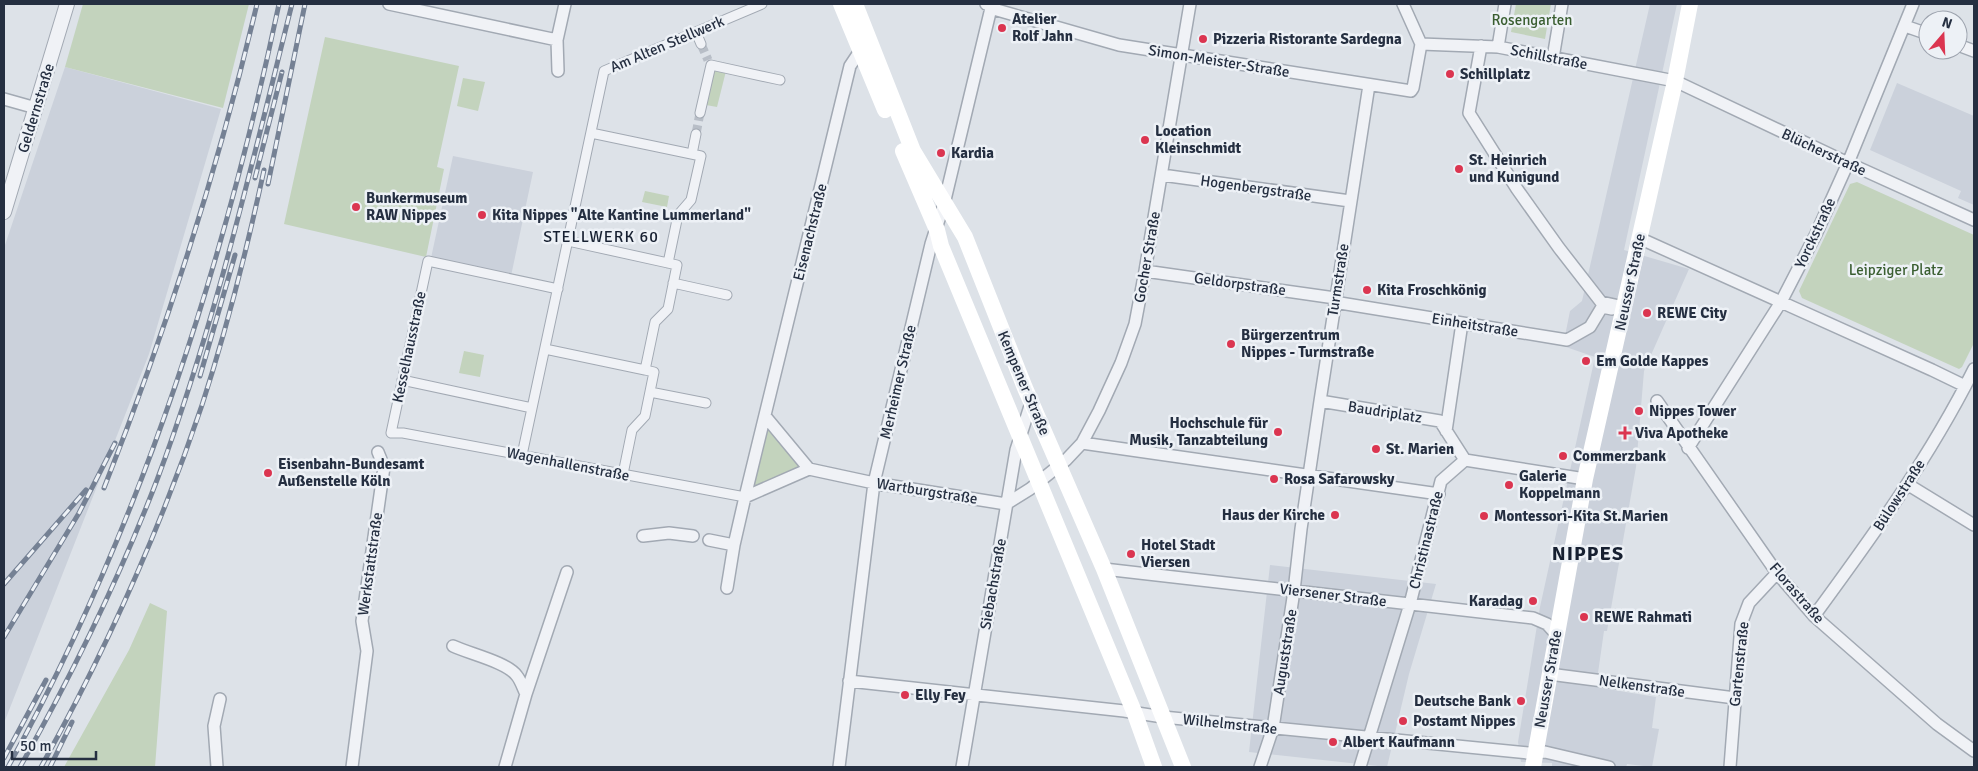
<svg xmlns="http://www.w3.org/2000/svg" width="1978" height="771" font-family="Signika,sans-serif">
<rect width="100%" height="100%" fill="#dde2e8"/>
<!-- built -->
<path fill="#cbd1db" d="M1650,4h27l-53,246 65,19 -45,102 -8,96 -29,164h-3l-8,56 60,10 -4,31 7,1 -7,38 -25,-3 -1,3h-74v-4l-31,-1 -3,-20 22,-135 55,-250 -32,-11 7,-35 12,-10z
M65,67l156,42 -72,245 -145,369v-475z
M1897,83l77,33v89l-16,-7 3,-7 -91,-41z
M453,156l80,16 -22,104 -80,-18z
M1270,565l166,19 -27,90 -22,93 -138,-15z"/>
<!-- green -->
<path fill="#c3d3bd" d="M83,4h166l-26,104 -158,-41z
M1516,4h35l-6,35 -34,-7z
M325,37l134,29 -22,101 7,2 -18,88 -142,-33z
M714,68l12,3 -9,36 -11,-2z
M463,78l22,4 -7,29 -21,-5z
M1857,182l117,53v108l-12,24 -3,2 -157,-71 -3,-7 51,-107z
M645,191l24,5 -2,11 -25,-5z
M464,351l20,4 -4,22 -21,-4z
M767,424l35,44 -51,21z
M150,603l17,8 -12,156h-91l65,-117z"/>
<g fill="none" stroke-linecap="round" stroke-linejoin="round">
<!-- pedestrian-tunnel -->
<path stroke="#b8bec7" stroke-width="9" stroke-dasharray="9 4.5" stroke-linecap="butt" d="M701,44l7,16
M696,134l4,-21"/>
<!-- pedestrian casing -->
<g stroke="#a2a9b3" stroke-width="11">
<path id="pedestrian" d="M696,32l5,12
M700,113l11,-48 69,15
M591,133l110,23 -10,44 -13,15 -10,48
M692,154l4,-20
M568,241l109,24 -9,44 -13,13 -10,48 9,2 -9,44 -13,14 -9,44
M673,283l54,12
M558,289l-130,-28 -37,172h12l342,64
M545,349l100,21
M402,380l130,28
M650,392l56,11
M522,455l82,-384 158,-67"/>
</g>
<!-- minor casing -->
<g stroke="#a2a9b3" stroke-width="14">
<path id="minor" d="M389,4l168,36
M986,4l6,1 5,5 122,35 292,46 2,-3 8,-44
M1403,4l18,40
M1905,26l23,8
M1421,44l77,3 177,34 173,82 126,57
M1958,45l16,6
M1481,46l-12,67 48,76 42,59 42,54 23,5
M1498,47l7,-43
M1553,58l9,-54
M558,71l-1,-31 8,-36
M4,99l32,9
M1162,175l188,26
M1639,238l293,132 33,16
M1145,271l190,27
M1334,302l233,38 23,-13 12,-20 10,2
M1320,401l120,20 25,39
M1657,401l120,172 37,43 123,108 37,27
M765,416l44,53
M1446,431l16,-108
M1082,443l357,51
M1688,448l93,-146 35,-68 32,-71 65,-159
M1465,460l120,19
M809,469l65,14 132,21 24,-15 36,-29 16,-17 17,-32 22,-48 14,-39 10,-53 45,-267
M1907,484l67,41
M745,497l64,-28
M643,536l26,-3 24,3
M709,540l25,5
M1104,569l429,49 14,6 9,10
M727,588l7,-43 11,-48 105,-431 10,-15
M1814,616c58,-79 116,-159 160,-247
M453,646c17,8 54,16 64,30 4,5 6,12 9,18
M1549,674l186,24
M849,681l275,30 39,6 365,36 17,-1 64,15
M217,767l-3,-41 6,-27
M352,767l15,-116 -5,-30 22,-154 -6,-15
M505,767l21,-73 41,-122
M839,767l35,-284 57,-239 13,-40 48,-200
M962,767l54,-317 15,-47
M1260,767l13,-39 21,-137 7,-62 19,-128 49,-316
M1360,767l50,-163 31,-123 24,-21
M1730,767l11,-143 8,-21 28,-30"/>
</g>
<!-- tertiary casing -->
<g stroke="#a2a9b3" stroke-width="16">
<path id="tertiary" d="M4,212l63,-208"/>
</g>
<!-- pedestrian -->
<use href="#pedestrian" stroke="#f0f2f6" stroke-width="9"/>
<!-- minor -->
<use href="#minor" stroke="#f0f2f6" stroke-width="11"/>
<!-- tertiary -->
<use href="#tertiary" stroke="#f0f2f6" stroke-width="14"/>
<!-- secondary -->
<path stroke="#fff" stroke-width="16" d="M841,4l44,106
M855,4l58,147 52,86 60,151 79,181 79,198
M903,151l34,79 4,16 194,468 19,53
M1533,767l52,-288 90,-398 15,-77"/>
<!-- rail casing -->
<g stroke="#758194" stroke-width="5">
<path id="rail" d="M255,178l27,-106
M268,184l37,-180
M200,376l35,-121
M104,488c62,-157 114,-319 153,-484
M4,584l82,-94
M4,637l75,-124 36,-70
M4,758l42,-78
M8,767c130,-234 216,-502 271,-763
M20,767c52,-92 99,-188 137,-287 58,-155 95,-317 135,-476
M41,767c64,-115 119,-237 161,-362 25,-77 45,-156 62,-235
M50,767l22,-45"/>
</g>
<!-- rail -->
<use href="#rail" stroke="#edf1f6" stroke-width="3" stroke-dasharray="9" stroke-linecap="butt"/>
</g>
<!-- markers -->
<g fill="#db3550" stroke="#edf1f6" stroke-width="2">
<circle cx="1002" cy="28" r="5"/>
<circle cx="1203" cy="39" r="5"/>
<circle cx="1450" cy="74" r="5"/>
<circle cx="1145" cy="140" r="5"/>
<circle cx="941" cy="153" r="5"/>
<circle cx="1459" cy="169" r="5"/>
<circle cx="356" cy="207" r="5"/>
<circle cx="482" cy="215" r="5"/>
<circle cx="1367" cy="290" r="5"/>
<circle cx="1647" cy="313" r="5"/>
<circle cx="1231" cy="344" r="5"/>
<circle cx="1586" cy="361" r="5"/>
<circle cx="1639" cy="411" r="5"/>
<circle cx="1278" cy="432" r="5"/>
<path d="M1622.5 425.5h5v5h5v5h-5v5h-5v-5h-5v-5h5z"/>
<circle cx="1376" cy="449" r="5"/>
<circle cx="1563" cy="456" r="5"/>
<circle cx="268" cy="473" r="5"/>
<circle cx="1274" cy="479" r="5"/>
<circle cx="1509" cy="485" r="5"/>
<circle cx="1335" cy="515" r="5"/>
<circle cx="1484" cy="516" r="5"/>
<circle cx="1131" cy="554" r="5"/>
<circle cx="1533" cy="601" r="5"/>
<circle cx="1584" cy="617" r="5"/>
<circle cx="905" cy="695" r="5"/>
<circle cx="1521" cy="701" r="5"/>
<circle cx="1403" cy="721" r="5"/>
<circle cx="1333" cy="742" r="5"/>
</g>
<g text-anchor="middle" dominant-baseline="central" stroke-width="5" stroke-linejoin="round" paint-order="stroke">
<!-- poi labels -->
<g font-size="15" font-weight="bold" fill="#252f41" stroke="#edf1f6" text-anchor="start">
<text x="1012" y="19">Atelier<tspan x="1012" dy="17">Rolf Jahn</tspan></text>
<text x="1213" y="39">Pizzeria Ristorante Sardegna</text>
<text x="1460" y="74">Schillplatz</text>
<text x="1155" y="131">Location<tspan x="1155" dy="17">Kleinschmidt</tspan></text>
<text x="951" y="153">Kardia</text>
<text x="1469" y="160">St. Heinrich<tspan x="1469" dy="17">und Kunigund</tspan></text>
<text x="366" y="198">Bunkermuseum<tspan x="366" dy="17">RAW Nippes</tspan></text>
<text x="492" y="215">Kita Nippes "Alte Kantine Lummerland"</text>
<text x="1377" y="290">Kita Froschkönig</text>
<text x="1657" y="313">REWE City</text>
<text x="1241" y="335">Bürgerzentrum<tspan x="1241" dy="17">Nippes - Turmstraße</tspan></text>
<text x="1596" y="361">Em Golde Kappes</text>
<text x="1649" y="411">Nippes Tower</text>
<text x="1268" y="423" text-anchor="end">Hochschule für<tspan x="1268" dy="17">Musik, Tanzabteilung</tspan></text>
<text x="1635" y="433">Viva Apotheke</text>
<text x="1386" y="449">St. Marien</text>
<text x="1573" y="456">Commerzbank</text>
<text x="278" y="464">Eisenbahn-Bundesamt<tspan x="278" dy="17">Außenstelle Köln</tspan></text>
<text x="1519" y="476">Galerie<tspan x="1519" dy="17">Koppelmann</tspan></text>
<text x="1284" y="479">Rosa Safarowsky</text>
<text x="1325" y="515" text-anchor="end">Haus der Kirche</text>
<text x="1494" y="516">Montessori-Kita St.Marien</text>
<text x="1141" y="545">Hotel Stadt<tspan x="1141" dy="17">Viersen</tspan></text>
<text x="1523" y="601" text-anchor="end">Karadag</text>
<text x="1594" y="617">REWE Rahmati</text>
<text x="915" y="695">Elly Fey</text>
<text x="1511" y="701" text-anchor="end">Deutsche Bank</text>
<text x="1413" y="721">Postamt Nippes</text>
<text x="1343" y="742">Albert Kaufmann</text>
</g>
<!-- park labels -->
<g font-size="15" fill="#3a5e31" stroke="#edf1f6">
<text x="1532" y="20">Rosengarten</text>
<text x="1896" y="270">Leipziger Platz</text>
</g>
<!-- street labels -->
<g font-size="15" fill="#252f41" stroke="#edf1f6">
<text transform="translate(667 44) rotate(-23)">Am Alten Stellwerk</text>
<text transform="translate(1549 57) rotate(11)">Schillstraße</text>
<text transform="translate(1219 61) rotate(9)">Simon-Meister-Straße</text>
<text transform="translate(36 108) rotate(-73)">Geldernstraße</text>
<text transform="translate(1824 152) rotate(25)">Blücherstraße</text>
<text transform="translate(1256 188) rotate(8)">Hogenbergstraße</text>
<text transform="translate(810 232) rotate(-76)">Eisenachstraße</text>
<text transform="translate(1815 233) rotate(-65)">Yorckstraße</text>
<text transform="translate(1147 257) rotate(-80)">Gocher Straße</text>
<text transform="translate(1338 280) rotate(-81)">Turmstraße</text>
<text transform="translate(1630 282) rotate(-78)">Neusser Straße</text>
<text transform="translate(1240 284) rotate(8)">Geldorpstraße</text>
<text transform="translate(1475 325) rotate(9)">Einheitstraße</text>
<text transform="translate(409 347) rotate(-78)">Kesselhausstraße</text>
<text transform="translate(898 382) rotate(-77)">Merheimer Straße</text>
<text transform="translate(1024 383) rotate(67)">Kempener Straße</text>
<text transform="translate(1385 412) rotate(9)">Baudriplatz</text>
<text transform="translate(568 464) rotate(11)">Wagenhallenstraße</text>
<text transform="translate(927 491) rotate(9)">Wartburgstraße</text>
<text transform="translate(1899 495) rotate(-57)">Bülowstraße</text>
<text transform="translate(1426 540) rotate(-76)">Christinastraße</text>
<text transform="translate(370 564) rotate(-82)">Werkstattstraße</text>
<text transform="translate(993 584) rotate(-80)">Siebachstraße</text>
<text transform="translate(1797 593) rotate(49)">Florastraße</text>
<text transform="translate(1333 595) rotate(7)">Viersener Straße</text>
<text transform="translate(1285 652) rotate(-81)">Auguststraße</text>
<text transform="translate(1739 664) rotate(-84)">Gartenstraße</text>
<text transform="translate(1548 679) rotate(-80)">Neusser Straße</text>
<text transform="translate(1642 686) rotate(8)">Nelkenstraße</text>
<text transform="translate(1230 724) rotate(6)">Wilhelmstraße</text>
</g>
<!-- neighbourhood labels -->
<g font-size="16" letter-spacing="1" fill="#172031" stroke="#edf1f6">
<text x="601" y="237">STELLWERK 60</text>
</g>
<!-- district labels -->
<g font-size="20" font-weight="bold" letter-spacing="1" fill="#172031" stroke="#edf1f6">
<text x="1588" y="553">NIPPES</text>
</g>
</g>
<!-- border -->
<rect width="1978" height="771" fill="none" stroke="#252f41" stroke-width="10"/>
<!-- north arrow -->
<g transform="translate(1943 35) rotate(19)"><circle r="24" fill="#edf1f6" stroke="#9da3ae"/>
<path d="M0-4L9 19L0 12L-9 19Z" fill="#db3550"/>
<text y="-8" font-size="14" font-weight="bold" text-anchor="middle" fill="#252f41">N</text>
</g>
<!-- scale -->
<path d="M12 751v8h84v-8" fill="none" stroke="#252f41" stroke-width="2.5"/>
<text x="20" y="751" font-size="15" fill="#252f41" stroke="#edf1f6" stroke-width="4" paint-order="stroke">50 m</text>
</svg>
